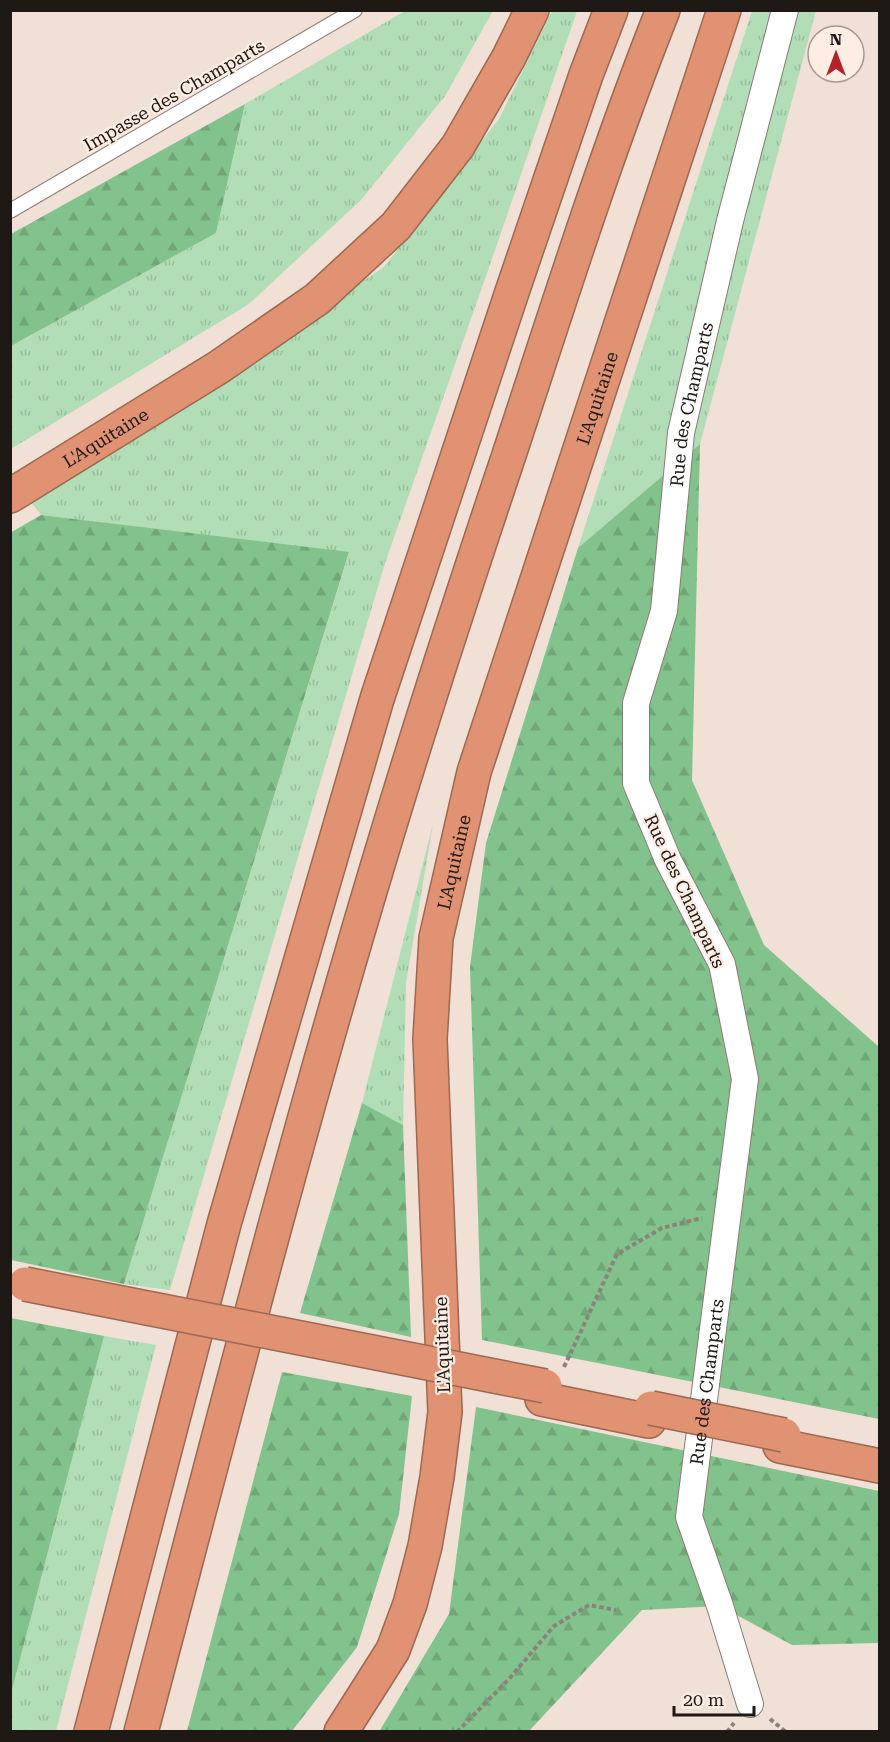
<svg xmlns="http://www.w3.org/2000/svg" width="890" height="1742" font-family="'Roboto Serif',serif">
<defs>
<pattern id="grass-tufts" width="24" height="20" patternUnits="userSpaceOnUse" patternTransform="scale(1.5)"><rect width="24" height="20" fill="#b1deb7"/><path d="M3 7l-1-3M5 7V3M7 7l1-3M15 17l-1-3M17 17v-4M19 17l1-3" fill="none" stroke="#98be9d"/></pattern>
<pattern id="forest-firs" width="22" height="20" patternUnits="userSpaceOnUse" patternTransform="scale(1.5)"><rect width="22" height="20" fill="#82c28c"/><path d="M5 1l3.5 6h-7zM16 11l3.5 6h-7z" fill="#70a678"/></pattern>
</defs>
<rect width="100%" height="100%" fill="#f0e0d6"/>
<!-- grass -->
<path fill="url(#grass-tufts)" d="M405,11h88l-48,85 -84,104 -112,104 -238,145v-103l205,-113 29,-129z
M552,11h25l-85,248 -107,304 -215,727 -46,-6 225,-731 -308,-38 -10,-13 353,-235 115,-148z
M752,11h64l-116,433 -122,104z
M433,824l-27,159 -3,142 -41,-22z
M104,1336l52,9 -100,386 -45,1v-38z"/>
<!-- forest -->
<path fill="url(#forest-firs)" d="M245,104l-29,129 -205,113v-112z
M700,444l-8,336 72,165 115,102v372l-397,-79 -12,-373 16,-124 92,-295z
M41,515l308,37 -225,732 -113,-24 -1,-727z
M362,1103l41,22 8,212 -111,-24z
M11,1318l93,18 -93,358 -1,-376z
M282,1372l130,24 -13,118 -42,133 -65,84h-105z
M476,1407l403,84v152l-87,2 -72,-39 -78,4 -113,121 -150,1 70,-118z"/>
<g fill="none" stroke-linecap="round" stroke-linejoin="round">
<!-- service casing -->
<g stroke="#8b7c73" stroke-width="16">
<path id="service" d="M10,211l345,-201"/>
</g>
<!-- minor casing -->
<g stroke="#8b7c73" stroke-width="28">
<g id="minor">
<path id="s1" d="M750,1704l-30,-98 -31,-89 56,-438 -23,-115 -54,-104 -32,-77v-80l28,-92 17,-178 49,-212 55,-211"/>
</g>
</g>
<!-- motorway casing -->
<g stroke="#9c6852" stroke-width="36">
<g id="motorway">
<path id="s2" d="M10,496l209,-129 98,-68 79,-73 62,-80 51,-89 23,-47"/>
<path d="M542,1399l107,22"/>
<path d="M780,1446l100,20"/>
<path d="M91,1732l133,-508 153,-525 135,-407 74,-217 25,-65"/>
<path d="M141,1732c78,-295 153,-590 241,-881 40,-133 83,-265 127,-396 49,-149 96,-299 154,-445"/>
<path id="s3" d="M341,1732l52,-82 17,-46 15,-58 12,-69 8,-65 -15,-373 6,-101 38,-166 250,-762"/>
</g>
</g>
<!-- path -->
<path stroke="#8d827b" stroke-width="4" stroke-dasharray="4.5 3" stroke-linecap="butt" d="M564,1367l53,-113 45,-26 40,-10
M770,1719l16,13
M457,1732l52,-53 45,-53 35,-21 27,5
M727,1732l7,-9"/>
<!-- service -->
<use href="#service" stroke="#fff" stroke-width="14"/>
<!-- minor -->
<use href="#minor" stroke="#fff" stroke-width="26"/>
<!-- motorway -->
<use href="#motorway" stroke="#e09272" stroke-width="33"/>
<!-- motorway-bridge casing -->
<g stroke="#9c6852" stroke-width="36" stroke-linecap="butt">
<path id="motorway-bridge" d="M25,1284l520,102
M651,1408l133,27"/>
</g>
<!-- motorway-bridge -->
<use href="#motorway-bridge" stroke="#e09272" stroke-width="33"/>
</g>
<g text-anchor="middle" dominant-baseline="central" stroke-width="4.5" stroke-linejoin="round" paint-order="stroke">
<!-- street labels -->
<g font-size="18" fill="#1f1916" stroke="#fdede3">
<text transform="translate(174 95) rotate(-30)">Impasse des Champarts</text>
<text stroke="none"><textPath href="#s3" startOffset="1380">L'Aquitaine</textPath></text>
<text stroke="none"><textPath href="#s1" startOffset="1341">Rue des Champarts</textPath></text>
<text stroke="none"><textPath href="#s2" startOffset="112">L'Aquitaine</textPath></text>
<text stroke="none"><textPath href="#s3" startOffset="894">L'Aquitaine</textPath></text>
<text transform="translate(685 891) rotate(65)">Rue des Champarts</text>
<text transform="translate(442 1345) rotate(-92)">L'Aquitaine</text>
<text stroke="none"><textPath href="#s1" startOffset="333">Rue des Champarts</textPath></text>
</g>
</g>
<!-- border -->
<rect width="890" height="1742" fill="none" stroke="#1f1916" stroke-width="24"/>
<!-- north arrow -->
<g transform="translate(836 54)"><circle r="28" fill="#fdede3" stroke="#a49891" stroke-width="1.5"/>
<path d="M0-4.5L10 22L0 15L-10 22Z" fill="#b32229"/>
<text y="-9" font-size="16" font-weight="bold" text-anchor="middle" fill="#1f1916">N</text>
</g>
<!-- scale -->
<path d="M674 1706v9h80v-9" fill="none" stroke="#1f1916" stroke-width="3"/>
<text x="683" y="1706" font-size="18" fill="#1f1916" stroke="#fdede3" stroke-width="4.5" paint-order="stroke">20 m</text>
</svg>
